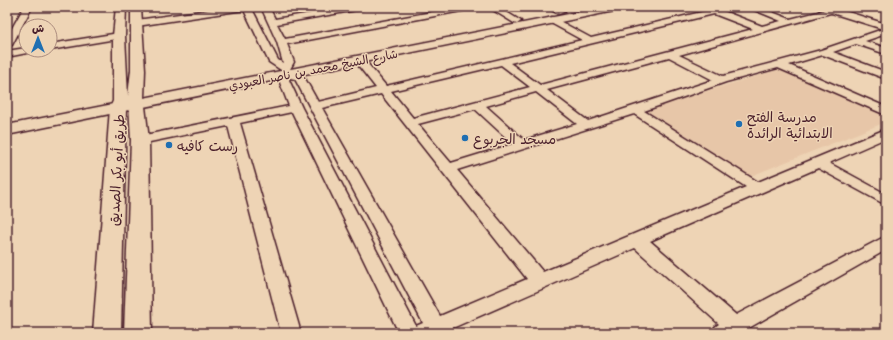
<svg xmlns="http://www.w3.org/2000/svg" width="893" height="340" font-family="Mali,'Playpen Sans Arabic',sans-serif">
<rect width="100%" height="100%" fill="#eed4b5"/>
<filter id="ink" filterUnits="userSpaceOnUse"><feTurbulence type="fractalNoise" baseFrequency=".025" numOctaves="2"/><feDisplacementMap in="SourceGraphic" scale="8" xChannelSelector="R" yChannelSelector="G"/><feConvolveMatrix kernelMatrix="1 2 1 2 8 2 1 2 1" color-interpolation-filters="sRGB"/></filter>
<g filter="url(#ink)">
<!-- built -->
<path fill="#e7c6a8" d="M780,69l103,44 3,3v6l-135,54 -107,-66z"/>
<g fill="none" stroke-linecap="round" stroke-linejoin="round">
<!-- minor casing -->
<g stroke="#4a1f2b" stroke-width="3">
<path id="minor" d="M24,7h8l-20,38 -5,3v-11z
M229,7h22l27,53 5,3 -6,-21 -16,-35h8l6,12 73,-12h19l-4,2 -86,15 8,15 174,-32h17l-4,2 -185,35 7,18 -5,9 14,4 15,27 58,-14 -22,-28 5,-3 4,1 23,28 196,-46 -33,-18v-4l3,-1 39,21 115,-27 -3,-4 15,2 44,17 19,-5 -34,-14h12l31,12 44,-11v4l-155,43 44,21 98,-26 65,-22v6l-21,7 21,7v6l-30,-10 -23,8 53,20v7l-63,-24 -34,10 97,42v8l-108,-47 -52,14 -82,29 114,71 128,-53v9l-57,25 57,31v11l-68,-37 -168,73 86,74 150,-79v14l-146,83h-28l3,-6 4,-3 -84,-76 -187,82 1,3h-50l-107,-221 -52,11 61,210h-20l-53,-207 -88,18 -6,-4 6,-4 149,-30 -10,-26 5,-8 -15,-10 -25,-52 -107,16 -4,-3 4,-3zM714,14l39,15 -213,56 -30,-22zM669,57l44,23 -125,41 -41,-31zM501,65l29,22 -117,31 -22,-27zM290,78l5,1 128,244 -7,3 -114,-218 -13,-28zM536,92l41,32 -53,16 -38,-34zM381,94l146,185 -87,37 -118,-208zM475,109l38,35 -62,19 -33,-39zM634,114l112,73 -203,85 -86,-102z
M488,7h10l23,14 -4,3 -3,-1z
M547,7h10l8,5 -7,2z
M119,33l3,1v4l-72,12v-6z
M26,48v2h8l-2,2 -25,5v-6z"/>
</g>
<!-- tertiary casing -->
<g stroke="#4a1f2b" stroke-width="3">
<path id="tertiary" d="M604,7h20l-5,3 -612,125v-10z
M817,7h15l54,17v6l-67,-21z"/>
</g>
<!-- secondary casing -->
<g stroke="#4a1f2b" stroke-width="3">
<path id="secondary" d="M116,7h10l-1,29 3,60 3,-26v-63h10l4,63 -1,28 5,42 3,193h-28l7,-193 -2,-38 -3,6 -5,225h-28l17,-225 3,-7v-65z"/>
</g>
<!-- minor -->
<use href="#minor" fill="#eed4b5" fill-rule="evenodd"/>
<!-- tertiary -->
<use href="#tertiary" fill="#eed4b5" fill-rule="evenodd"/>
<!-- secondary -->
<use href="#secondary" fill="#eed4b5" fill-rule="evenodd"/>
</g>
</g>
<!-- markers -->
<g fill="#1f6fb2" stroke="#eed4b5" stroke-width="1.5">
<circle cx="739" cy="124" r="4"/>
<circle cx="465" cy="138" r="4"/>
<circle cx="169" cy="145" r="4"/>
</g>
<g text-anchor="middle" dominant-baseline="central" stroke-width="3" stroke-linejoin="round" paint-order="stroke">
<!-- far-street labels -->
<g font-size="12" fill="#4a1f2b" stroke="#eed4b5">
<text transform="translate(313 69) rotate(-11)">شارع الشيخ محمد بن ناصر العبودي</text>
</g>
<!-- poi labels -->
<g font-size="14" fill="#4a1f2b" stroke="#eed4b5" text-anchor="start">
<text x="747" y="116">مدرسة الفتح<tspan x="747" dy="16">الابتدائية الرائدة</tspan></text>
<text x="473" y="138">مسجد الجربوع</text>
<text x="177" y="145">رست كافيه</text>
</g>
<!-- street labels -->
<g font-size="14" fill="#4a1f2b" stroke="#eed4b5">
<text transform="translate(116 170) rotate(-87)">طريق أبو بكر الصديق</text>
</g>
</g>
<!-- margin -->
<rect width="893" height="340" fill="none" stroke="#eed4b5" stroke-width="24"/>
<rect x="12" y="12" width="869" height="316" fill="none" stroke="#4a1f2b" stroke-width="1.5" filter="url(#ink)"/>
<!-- north arrow -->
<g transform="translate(38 38)"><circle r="19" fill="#eed4b5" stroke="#ac8c7e"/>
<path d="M0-3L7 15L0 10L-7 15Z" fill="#1f6fb2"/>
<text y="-6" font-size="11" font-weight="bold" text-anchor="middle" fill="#4a1f2b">ش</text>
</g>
</svg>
